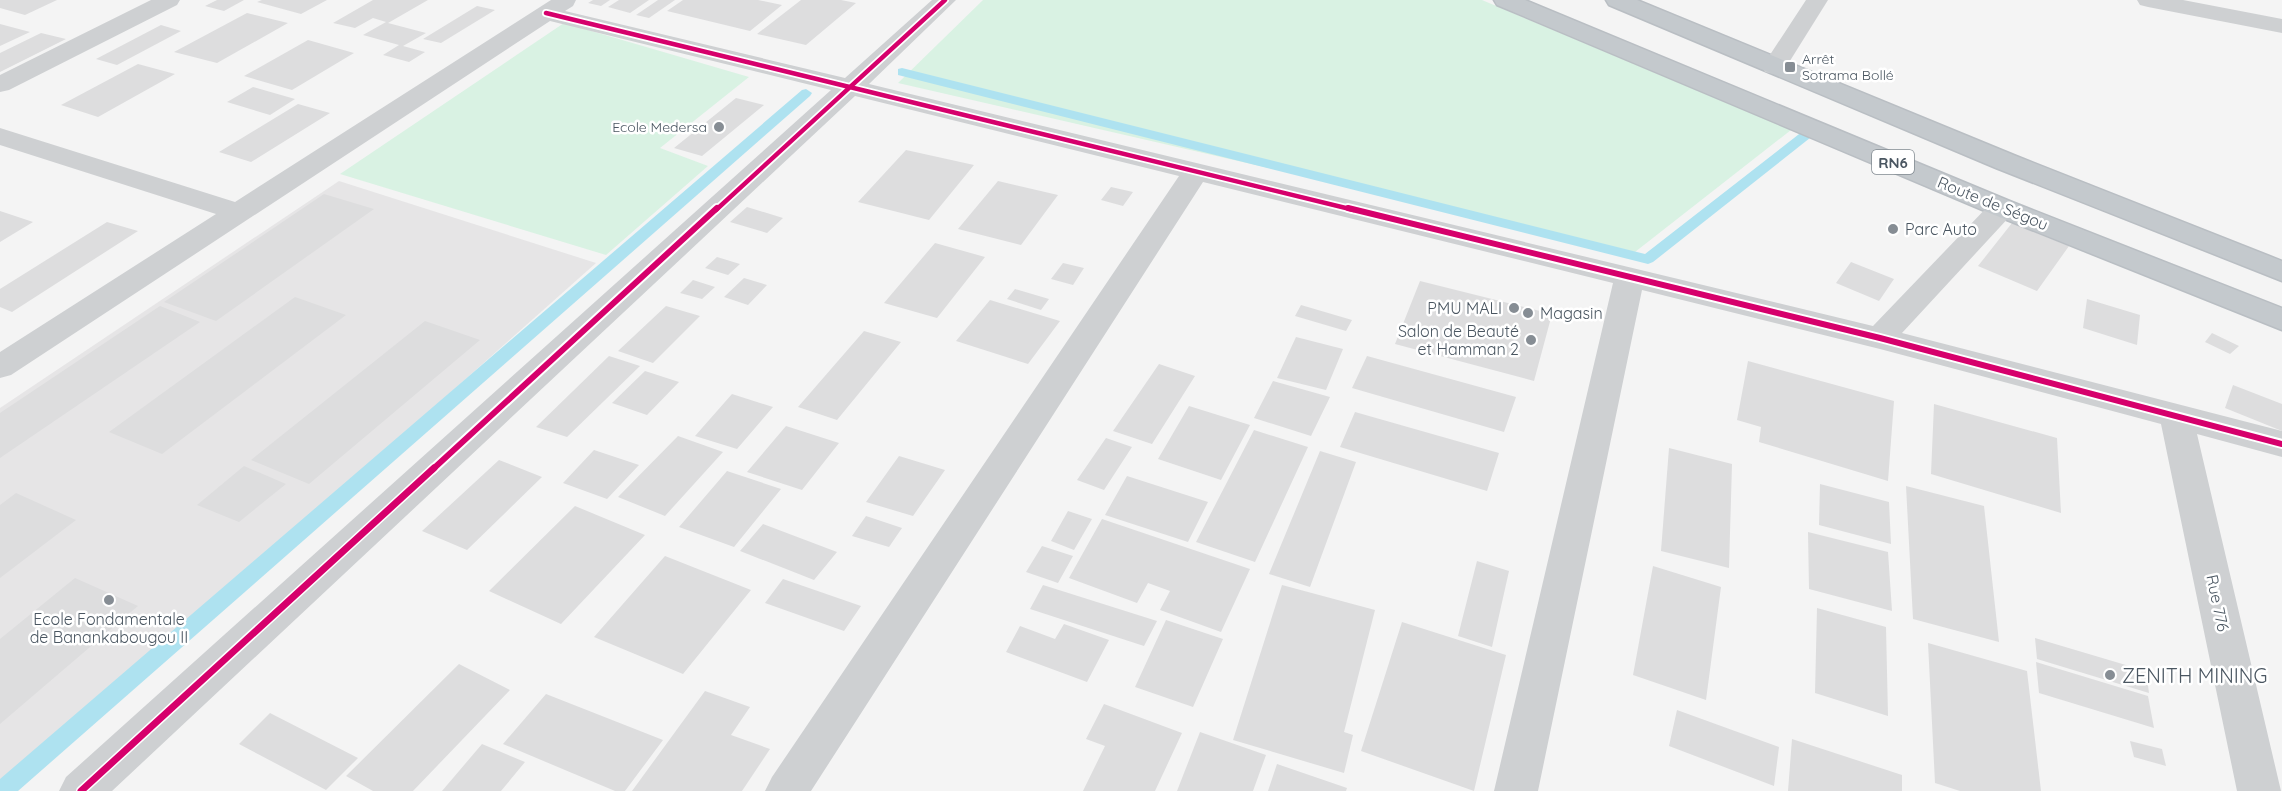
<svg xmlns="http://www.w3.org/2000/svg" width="2282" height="791" font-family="Quicksand,sans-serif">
<rect width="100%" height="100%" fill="#f4f4f4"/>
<!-- education -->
<path fill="#e6e5e6" d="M339,181l257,82 -593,528h-3v-383z"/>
<!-- green -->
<path fill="#d9f2e3" d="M983,0h499l309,130 -156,122 -737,-169z
M564,23l185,54 -89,71 48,18 -102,89 -266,-81z"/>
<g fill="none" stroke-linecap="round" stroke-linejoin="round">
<!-- stream -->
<path fill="#aee2f0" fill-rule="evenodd" d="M902,68l743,186 158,-123h10l2,3 -162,128 -5,2 -750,-189v-6z
M806,89l6,4 -2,3 -792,695h-18v-12l802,-689z"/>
</g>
<!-- building -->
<path fill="#ddddde" d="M0,0h57l-32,15 -25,-7z
M217,0h27l-20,11 -19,-5z
M262,0h65l-26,14 -44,-12z
M373,0h55l-40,23 38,10 -23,13 22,6 -16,10 -26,-7 16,-10 -36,-10 23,-13 -13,-4 -18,10 -22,-5z
M593,0h17l-9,6 -13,-3z
M619,0h30l-19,13 -22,-6z
M658,0h17l-26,18 -13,-3z
M683,0h75l24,5 -32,26 -83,-20z
M801,0h40l15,3 -50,42 -49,-11z
M477,6l18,4 -54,33 -18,-4z
M247,13l41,10 -71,40 -43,-11z
M0,24l30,8 -30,14z
M161,25l20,6 -64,34 -21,-6z
M41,33l25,6 -66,33v-19z
M308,40l46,13 -62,37 -48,-14z
M138,64l37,10 -77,43 -37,-12z
M253,87l42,12 -25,16 -43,-13z
M736,98l28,7 -62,51 -28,-8z
M298,104l32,9 -79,49 -32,-10z
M906,150l68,15 -45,55 -71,-18z
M998,181l60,14 -37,50 -63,-16z
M1111,187l22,5 -10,14 -22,-6z
M324,194l50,15 -158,112 -52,-19z
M747,207l36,11 -16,15 -37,-11z
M0,211l33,11 -33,20z
M107,222l31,9 -126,81 -12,-5v-18z
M2012,223l57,23 -32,45 -59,-25z
M935,243l50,14 -48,61 -53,-15z
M717,257l23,7 -12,11 -23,-7z
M1851,262l43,17 -15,22 -43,-18z
M1063,263l21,5 -11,17 -22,-6z
M744,278l23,7 -19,20 -24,-8z
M693,280l22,7 -13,12 -22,-6z
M1420,281l132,33 -18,67 -139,-37z
M1015,289l34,10 -8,11 -34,-11z
M295,297l51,18 -184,139 -53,-22z
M2087,299l53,16 -3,30 -54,-17z
M990,300l70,21 -32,43 -72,-23z
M1301,305l51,15 -6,11 -51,-15z
M160,306l40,16 -200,136v-45z
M666,306l34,10 -47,47 -35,-12z
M425,321l55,19 -171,144 -58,-24z
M864,331l37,11 -64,78 -39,-13z
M2212,333l27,13 -9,8 -25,-12z
M1296,337l47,12 -17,41 -49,-12z
M609,356l31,10 -73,71 -31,-10z
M1367,356l149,41 -12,35 -152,-44z
M1748,361l146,40 -6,80 -129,-39 2,-15 -24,-7z
M1159,364l36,12 -43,68 -39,-13z
M645,371l34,11 -32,33 -35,-12z
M1273,381l57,16 -19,39 -57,-18z
M2233,385l49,19v27l-57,-23z
M732,394l41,13 -36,42 -42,-13z
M1934,404l123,34 4,75 -130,-39z
M1189,406l61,19 -29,55 -63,-21z
M1355,412l144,41 -12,38 -147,-44z
M786,426l53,17 -37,47 -55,-18z
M1254,430l54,17 -53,115 -59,-20z
M678,436l45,16 -58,64 -47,-19z
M1106,438l26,9 -28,43 -27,-10z
M1669,448l63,16 -3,104 -68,-17z
M594,450l45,15 -32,34 -44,-16z
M1320,451l36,11 -46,125 -41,-13z
M899,456l46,14 -32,46 -47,-14z
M499,460l43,17 -75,73 -45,-19z
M244,466l42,18 -47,38 -42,-17z
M727,471l54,18 -47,58 -55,-20z
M1127,476l81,26 -20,40 -83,-27z
M1820,484l69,18 2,42 -72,-19z
M1906,486l78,20 15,136 -86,-23z
M16,493l60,27 -76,58v-73z
M575,506l70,29 -84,89 -72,-33z
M1068,511l24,8 -18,31 -23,-9z
M866,516l36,12 -13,19 -37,-11z
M1102,519l148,50 -29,63 -61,-22 10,-19 -22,-8 -11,20 -68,-25z
M763,524l74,28 -23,28 -74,-29z
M1808,532l80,20 4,59 -83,-22z
M1042,546l31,10 -15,27 -32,-11z
M665,556l86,34 -68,84 -89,-37z
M1477,561l32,10 -17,76 -34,-11z
M1653,566l68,21 -15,113 -73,-25z
M75,578l63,28 -138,118v-85z
M783,579l78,27 -17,25 -79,-28z
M1043,585l114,36 -13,25 -114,-37z
M1282,585l93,25 -31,122 9,3 -9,38 -111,-33z
M1817,608l69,19 2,89 -73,-23z
M1166,620l57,19 -30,68 -58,-20z
M1402,622l104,33 -32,136 -113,-40z
M1064,624l45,16 -22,42 -81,-30 14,-26 35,13z
M2035,638l111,33 3,22 -112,-34z
M1928,643l99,28 14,120h-81l-25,-8z
M2036,662l112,34 6,32 -115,-35z
M459,664l51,26 -97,101h-40l-27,-15z
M705,691l45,16 -19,28 39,14 -28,42h-110z
M546,694l117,46 -38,51h-10l-112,-47z
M1104,704l78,29 -27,58h-72l22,-45 -19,-7z
M1677,710l102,37 -5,39 -105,-40z
M270,713l88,45 -32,32 -87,-46z
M1200,732l66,23 -13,36h-76z
M1792,739l110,36v16h-114z
M2130,741l32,8 4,17 -32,-9z
M482,744l43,18 -24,29h-59z
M1277,764l70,24 -1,3h-78z"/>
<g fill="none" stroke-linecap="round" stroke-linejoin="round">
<!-- trunk casing -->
<g stroke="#b9bec3" stroke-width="3">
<path id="trunk" d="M1494,0h31l487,202 270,106v22l-290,-116 -495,-209z
M1606,0h31l379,156 266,105v20l-286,-113 -387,-163z"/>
</g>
<!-- minor -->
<path fill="#ced0d2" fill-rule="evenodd" d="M151,0h29l-3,5 -168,85 -9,2v-17z
M551,0h25l-3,6 -8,5 280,67 87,-78h24l-87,84 1004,242 119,-124 10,-2 10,2 4,6 -4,6 -110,119 380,98v26l-85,-23 84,357h-44l-76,-367 -281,-75 -238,-59 -104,501h-44l119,-508 -410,-101 -392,609h-46l7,-14 407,-601 -324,-80 -743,695h-53l7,-14 765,-687 -281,-69 -539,354 -11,3v-26l216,-138 -216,-69v-17l235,74z
M1806,0h22l-45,72 -9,2 -9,-2 -3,-5z
M2137,0h46l99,19v14l-134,-26 -8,-2z"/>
<!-- trunk -->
<use href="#trunk" fill="#c4c9cd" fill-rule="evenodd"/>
<!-- cycleway-far2 casing -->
<g stroke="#fff" stroke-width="8">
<path id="cycleway-far2" d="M546,13l808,197
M716,210l229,-210"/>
</g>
<!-- cycleway-far1 casing -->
<g stroke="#fff" stroke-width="10">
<path id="cycleway-far1" d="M1348,208l532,130 402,106
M432,470l285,-262"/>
</g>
<!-- cycleway casing -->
<g stroke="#fff" stroke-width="10">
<path id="cycleway" d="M81,791l353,-323"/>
</g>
<!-- cycleway-far2 -->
<use href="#cycleway-far2" stroke="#d6006c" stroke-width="4.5"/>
<!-- cycleway-far1 -->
<use href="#cycleway-far1" stroke="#d6006c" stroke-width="6"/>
<!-- cycleway -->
<use href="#cycleway" stroke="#d6006c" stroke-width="7"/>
</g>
<!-- markers -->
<g fill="#868d94" stroke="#fff" stroke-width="2">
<rect x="1784" y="61" width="12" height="12" rx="3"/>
<circle cx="719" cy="127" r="6"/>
<circle cx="1893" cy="229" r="6"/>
<circle cx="1514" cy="308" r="6"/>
<circle cx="1528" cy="313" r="6"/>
<circle cx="1531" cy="340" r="6"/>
<circle cx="109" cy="600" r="6"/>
<circle cx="2110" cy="675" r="6"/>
</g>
<g text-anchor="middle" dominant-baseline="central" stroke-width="5" stroke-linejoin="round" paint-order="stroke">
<!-- far-poi labels -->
<g font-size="14" fill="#4a5661" stroke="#fff" text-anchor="start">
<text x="1802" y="59">Arrêt<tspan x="1802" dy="16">Sotrama Bollé</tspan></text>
<text x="707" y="127" text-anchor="end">Ecole Medersa</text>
</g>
<!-- shield labels -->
<rect fill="#fff" stroke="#808990" stroke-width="1.5" x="1872" y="150" width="42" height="24" rx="4.5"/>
<g font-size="15" font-weight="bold" fill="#4a5661">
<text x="1893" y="162">RN6</text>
</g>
<!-- street labels -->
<g font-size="16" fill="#4a5661" stroke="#fff">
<text transform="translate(1993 203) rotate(22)">Route de Ségou</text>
<text transform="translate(2218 603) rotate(78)">Rue 776</text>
</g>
<!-- poi labels -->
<g font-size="16" fill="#4a5661" stroke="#fff" text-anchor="start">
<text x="1905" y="229">Parc Auto</text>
<text x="1502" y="308" text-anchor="end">PMU MALI</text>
<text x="1540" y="313">Magasin</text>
<text x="1519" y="331" text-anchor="end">Salon de Beauté<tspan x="1519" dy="18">et Hamman 2</tspan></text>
<text x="109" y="619" text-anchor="middle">Ecole Fondamentale<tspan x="109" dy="18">de Banankabougou II</tspan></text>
</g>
<!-- near-poi labels -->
<g font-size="20" fill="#4a5661" stroke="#fff" text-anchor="start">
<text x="2122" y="675">ZENITH MINING</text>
</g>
</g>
</svg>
